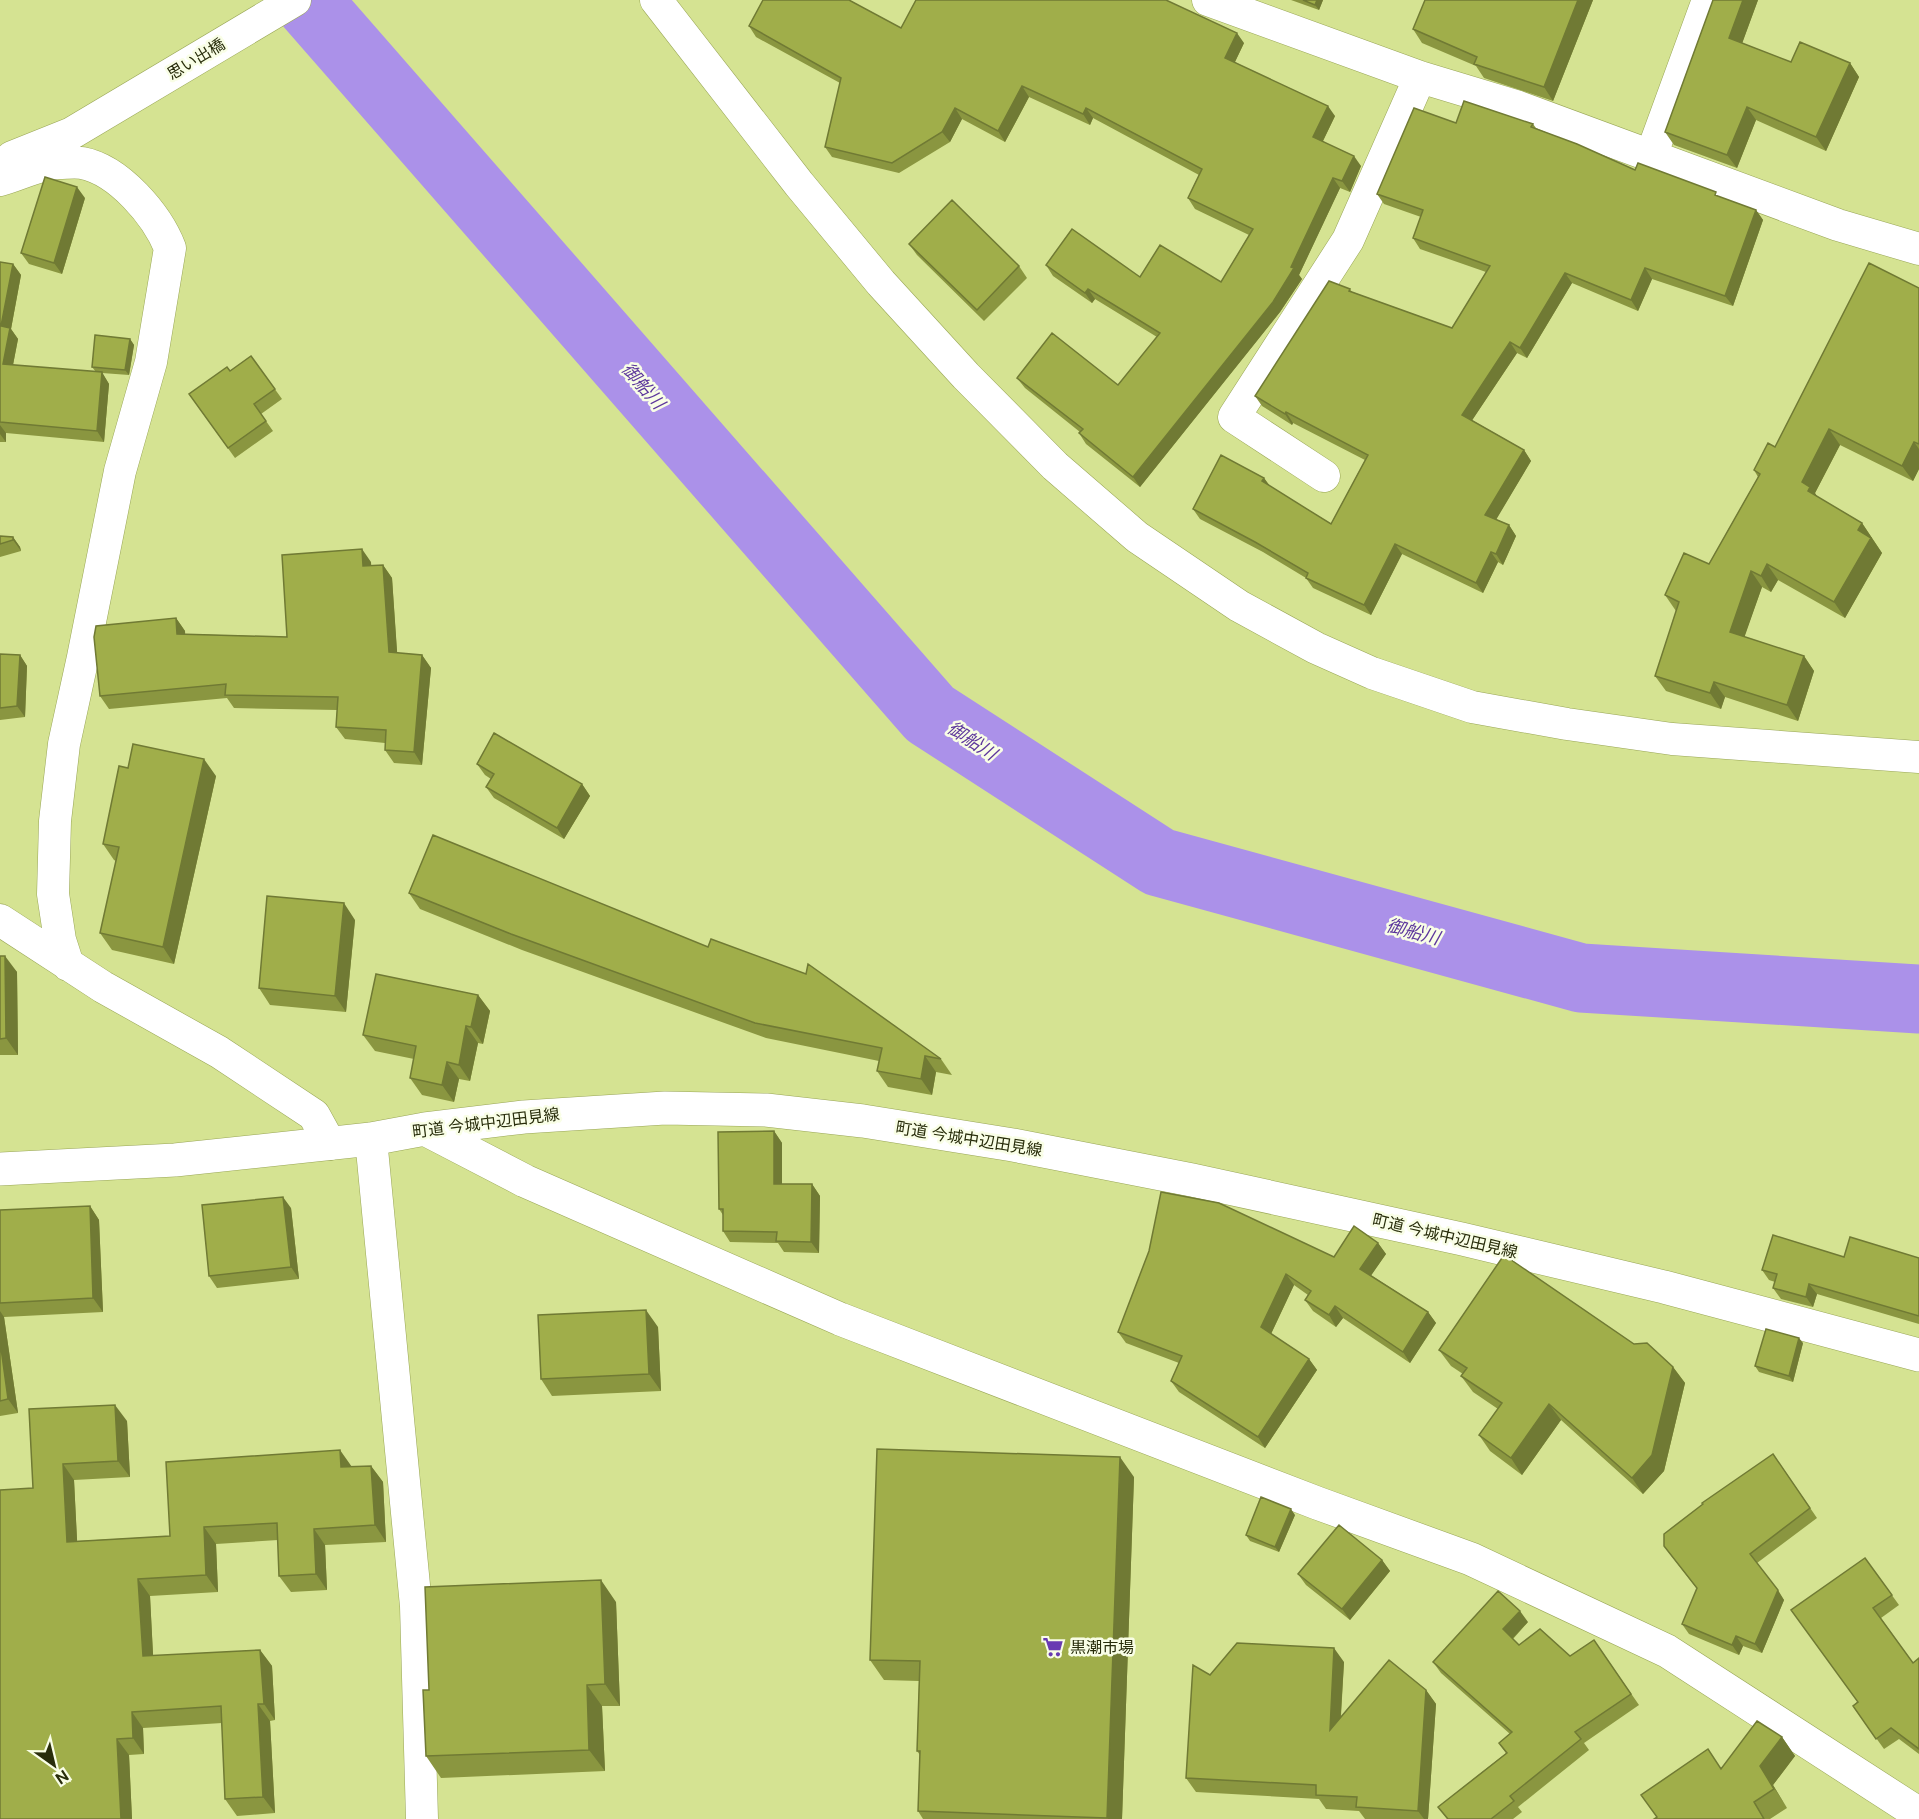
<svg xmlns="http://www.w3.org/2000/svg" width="1919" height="1819" font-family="'DM Sans','Noto Sans JP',sans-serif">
<rect width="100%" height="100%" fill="#d5e392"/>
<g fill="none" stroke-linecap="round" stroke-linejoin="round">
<!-- river -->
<path stroke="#ab91e9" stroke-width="69" d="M306,0l624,714 229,148 422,116 338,21"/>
<!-- street casing -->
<g stroke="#99a656" stroke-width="33">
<path id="street" d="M656,0l143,184 82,99 85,93 89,90 82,71 102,69 77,42 56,25 100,34 95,17 105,15 247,18
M1208,0l212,77 96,29 322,119 81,24
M1651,156l57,-156
M12,157l60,-24 223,-133
M0,180c19,-5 39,-16 59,-17 7,0 16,-1 23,0 37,7 75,52 88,85l-19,114 -31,109 -37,186 -19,87 -9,77 -2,73 7,46 8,25
M1324,476l-90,-59 114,-177 72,-163
M0,920l103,67 116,65 95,63 16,29
M371,1139l45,467 6,213"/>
</g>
<!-- secondary casing -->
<g stroke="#99a656" stroke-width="34">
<path id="secondary" d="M425,1129l100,52 315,138 477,184 154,56 196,92 252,163
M0,1169l175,-9 196,-21 54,-10 99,-12 141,-9 101,2 97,11 150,24 179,35 270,59 202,48 255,68"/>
</g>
<!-- street -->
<use href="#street" stroke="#fff" stroke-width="32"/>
<!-- secondary -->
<use href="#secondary" stroke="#fff" stroke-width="33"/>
</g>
<!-- wall -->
<path fill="#8a9640" d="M762,0h87l52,28 343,15 -9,19 100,54 -12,25 38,25 -11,26 -10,-4 -41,87 3,4 -22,33 -140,175 -54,-43 -7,-11 1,-1 -55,-44 -8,-10 101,7 39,-48 -62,-38 -3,4 -39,-27 -7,-11 94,12 81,5 28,-47 -54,-26 -7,-11 11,-23 -106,-57 -3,7 -61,-28 -24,45 -43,-23 -12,23 -51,31 -67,-16 -7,-10 15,-64 -84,-46 -7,-11 14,-26z
M1291,0h32l-4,10z
M1593,0l-40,101 -69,-23 -8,-12 -54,-23 -9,-14z
M1713,0h45l-16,43 49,19 59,1 9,14 -33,74 -70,-31 -19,48 -63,-23 -9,-13z
M1456,123l77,1 3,4 99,42 85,27 36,13 7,10 -30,86 -81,-27 -14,32 -66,-28 -45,75 -10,-5 -45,67 52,30 7,11 -35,58 13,6 7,11 -13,29 -5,-3 -15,31 -81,-39 -31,61 -58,-27 -7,-10 -43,-26 -63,-33 -7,-10 71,-31 6,8 61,38 34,-64 -72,-37 -1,2 -30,-19 -7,-10 95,-107 2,3 100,36 34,-56 -66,-23 -7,-11 8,-21 -37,-13 -7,-10z
M85,198l-23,76 -33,-10 -8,-11z
M909,244l110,22 8,12 -43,43 -67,-66z
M0,262l13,2 8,11 -10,54 7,10 -5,26 83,7 -4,-5 38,-28 4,6 -5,30 -27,-2 7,11 -5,58 -98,-9v9h-6z
M1919,288v181l-6,12 -73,-36 -25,48 1,3 46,27 20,30 -37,65 -67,-38 -7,12 -9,-5 -18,50 60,19 10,15 -16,50 -73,-24 -4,12 -55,-18 -11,-15 21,-65 -11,-16 44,-31 49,-87 -4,-7z
M251,356l31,43 -21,15 12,17 -38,27 -46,-64 41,-23z
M0,536l13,1 7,10 1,4 -21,6z
M371,562v4l12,-1 9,13 5,75 25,2 9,13 -9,97 -28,-2 -9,-13v-7l-40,-4 -9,-12 1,-17 -103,-2 -7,-10 -118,11 -9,-13 76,-78 9,13v3l102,3z
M0,654l20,1 7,11 -2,51 -25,3z
M477,764l105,20 8,12 -26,43 -70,-41 -8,-11 5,-8 -6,-4z
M128,768l88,8 -42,188 -62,-14 -12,-17 16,-72 -2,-1 -11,-16z
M409,893l532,166 11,16 -16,-3 -4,23 -44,-8 -11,-16 2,-10 -113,-23 -244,-88 -102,-41z
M355,920l-9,92 -76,-7 -11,-17z
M0,956l17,16 1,83h-18z
M478,995l12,16 -7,33 -5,-1 -8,38 -11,-2 -5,23 -32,-7 -12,-17 4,-19 -39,-8 -12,-16z
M774,1131l8,12v41h30l8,12 -1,57 -35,-1 -6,-9 -48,-1 -7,-11v-16l-4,-6z
M90,1206l9,14 4,92 -99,5 14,96 -18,3v-206z
M291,1208l8,71 -82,9 -8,-12z
M1378,1243l8,11 -15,21 57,37 8,11 -26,40 -67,-45 -7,9 -23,-16 -8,-11 3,-5 -14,-10 -23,49 38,25 8,11 -52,78 -86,-56 -8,-11 8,-18 -53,-20 -8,-11 216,-75z
M1844,1257l75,1v66l-102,-30 -4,13 -32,-8 -8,-11 2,-6 -6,-2 -7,-10z
M658,1327l3,64 -109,5 -11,-17z
M1803,1343l-10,39 -34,-10 -4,-6z
M1634,1344l39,23 12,16 -21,88 -21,23 -82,-74 -39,55 -32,-24 -11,-16 19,-26 -25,-17 -12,-16 2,-2 -12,-8 -12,-16z
M29,1409l98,12 3,56 -56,3 3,61 93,-5 182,-69 19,-1 12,16 3,60 -61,3 2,45 -36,2 -12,-16 -1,-36 -62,4 2,48 -68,4 3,60 107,-6 12,16 3,54 -5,1 5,92 -38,3 -12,-17 -3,-76 -79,5 1,26 -15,1 3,64h-132l33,-331z
M1773,1454l44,64 -60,45 27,37 -22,53 -19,-7 -4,9 -50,-21 -7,-10 15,-35 -33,-43z
M1134,1477l-12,342h-199l-5,-8 2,-56 -3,-4 2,-70 -35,-1 -14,-20z
M1295,1515l-16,37 -29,-11 -4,-6z
M1865,1558l34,47 -18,13 32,45 6,-5v96l-20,-15 -15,10 -31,-43 4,-4z
M1382,1560l8,11 -40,49 -44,-35 -8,-11z
M616,1602l4,104h-18l3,65 -164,7 -15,-22 3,-66z
M1528,1622l-15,17 6,6 51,11 24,-16 45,65 -55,38 5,7 -71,57 4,5 -9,7h-66l-9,-12 68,-54 -7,-10 11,-9 -69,-61 -8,-11z
M1344,1662l-3,54 85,-26 10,14 -8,115h-63l-6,-8 -33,-2 -7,-10 -123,-7 -10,-14 24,-103z
M1782,1737l13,19 -22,29 14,23 -17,11h-116l67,-51z"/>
<!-- shaded-wall -->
<path fill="#707a34" d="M1317,0h6l-4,10 -4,-5z
M1578,0h15l-40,101 -9,-14z
M1743,0h15l-19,52 -10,-14z
M1237,33l7,10 -12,25 -7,-10z
M1850,63l9,14 -33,74 -10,-14z
M1022,86l7,11 -24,45 -7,-11z
M1328,106l7,10 -15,31 -7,-10z
M1747,107l9,13 -19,48 -10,-13z
M955,108l7,11 -12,23 -8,-10z
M1086,108l7,10 -3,7 -7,-11z
M1354,156l7,10 -11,26 -8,-11z
M1333,178l7,10 -41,87 3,4 -22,33 -140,175 -7,-10 158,-210z
M77,187l8,11 -23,76 -8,-11z
M1756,210l7,10 -30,86 -8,-10z
M13,264l8,11 -10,54 7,10 -7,36 -8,-11 -2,-38z
M1645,268l7,11 -14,32 -7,-11z
M1565,273l7,10 -45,75 -7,-10z
M1088,289l7,10 -3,4 -7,-10z
M130,339l4,6 -5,30 -4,-5z
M1510,342l7,11 -48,72 -7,-10z
M102,372l7,12 -5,58 -7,-11z
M1286,412l7,11 -1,2 -7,-11z
M0,425l6,8v9l-6,-8z
M1829,429l11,16 -25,48 6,10 -2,4 -17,-25z
M1914,442l5,7v20l-6,12 -11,-15z
M1524,450l7,11 -38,64 -8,-10z
M1264,478l7,10 -9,-7z
M1862,523l20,30 -37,65 -11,-16 24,-72z
M1509,525l7,11 -13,29 -7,-11z
M13,537l7,10 1,4 -8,-11z
M1395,544l7,10 -31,61 -7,-10z
M362,549l9,13 1,17 -9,-13z
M1491,552l7,10 -15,31 -7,-10z
M1767,564l11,16 -7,12 -10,-16z
M383,565l9,13 6,87 -9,-13z
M1751,571l11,16 -21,60 -11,-15z
M176,618l9,13 1,16 -9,-13z
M20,655l7,11 -2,51 -8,-11z
M422,655l9,13 -9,97 -8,-13z
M1804,656l10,15 -16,50 -11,-16z
M1714,682l11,15 -4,12 -11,-16z
M204,759l12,17 -42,188 -11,-17z
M582,784l8,12 -26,43 -7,-11z
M344,903l11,17 -9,92 -11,-16z
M5,956l12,16 1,83 -12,-17z
M478,995l12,16 -7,33 -12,-17z
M466,1026l12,17 -8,38 -11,-16z
M925,1056l11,16 -4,23 -11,-16z
M447,1062l12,17 -5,23 -12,-17z
M774,1131l8,12v52l-8,-11z
M812,1184l8,12 -1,57 -8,-11z
M283,1197l8,11 8,71 -8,-12z
M90,1206l9,14 4,92 -10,-14z
M1378,1243l8,11 -18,26 -8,-11z
M1286,1274l8,11 -25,53 -8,-11z
M1809,1284l8,10 -4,13 -7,-10z
M1335,1306l8,12 -7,9 -7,-12z
M646,1310l12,17 3,64 -12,-17z
M0,1311l4,6 14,96 -10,-14 -8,-58z
M1428,1312l8,11 -26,40 -7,-11z
M1799,1338l4,5 -10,39 -4,-6z
M1309,1359l8,11 -52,78 -7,-11z
M1673,1367l12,16 -21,88 -21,23 -11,-16z
M1549,1404l12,16 -39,55 -11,-17z
M115,1405l12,16 3,56 -12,-16z
M340,1450l12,17h-11z
M1120,1457l14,20 -12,342h-14l-1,-1z
M63,1464l11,16 4,78 -11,-16z
M371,1466l12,16 3,60 -11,-17z
M1291,1509l4,6 -16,37 -4,-5z
M204,1527l12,17 2,48 -12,-17z
M314,1529l11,16 2,45 -11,-16z
M1382,1560l8,11 -40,49 -8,-11z
M138,1579l12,17 4,77 -11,-17z
M601,1580l15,22 4,104 -15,-22z
M1778,1590l6,10 -22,53 -7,-9z
M1520,1611l8,11 -17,18 -8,-11z
M1736,1636l7,10 -4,9 -7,-10z
M1334,1648l10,14 -5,82 -9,-14z
M260,1650l12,16 3,54 -11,-16z
M587,1685l15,21 3,65 -16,-21z
M1426,1690l10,14 -8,115h-4l-6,-8z
M258,1704l12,17 5,92 -12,-16z
M132,1712l11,16 1,26 -11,-16z
M1782,1737l13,19 -22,29 14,23 -27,-42z
M117,1739l12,16 3,64h-11z"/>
<!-- building -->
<path fill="#a0ae4a" stroke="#707a34" stroke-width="1.5" d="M763,0h86l52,28 15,-28h250l71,33 -12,25 103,48 -15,31 41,19 -12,25 -9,-3 -42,89 3,1 -21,34 -140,175 -54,-44 4,-4 -66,-51 35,-45 66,52 42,-52 -72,-44 -3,4 -39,-28 26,-36 68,48 20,-32 61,37 32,-53 -65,-31 14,-29 -116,-61 -3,6 -61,-28 -24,45 -43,-23 -13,24 -50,31 -67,-16 16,-69 -92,-52z
M1303,0h14l-2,5z
M1425,0h153l-34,87 -70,-23 3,-7 -64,-28z
M1713,0h30l-14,38 62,24 9,-20 50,21 -34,74 -69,-30 -20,48 -62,-23z
M1464,101l69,23 -2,3 46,17 58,26 3,-7 78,29 -1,3 41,15 -31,86 -80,-28 -14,32 -66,-27 -45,75 -10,-6 -48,73 62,35 -39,65 24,10 -13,29 -5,-2 -15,31 -81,-39 -31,61 -58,-27 2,-5 -53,-31 -62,-33 28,-54 43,23 -2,3 69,43 37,-69 -82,-43 -1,2 -30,-18 74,-115 21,8 -1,2 103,37 38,-62 -77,-28 10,-28 -46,-16 37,-86 42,15z
M45,177l32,10 -23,76 -33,-10z
M952,200l67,66 -42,44 -68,-66z
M0,262l13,2 -12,62 9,2 -7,36 99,8 -5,59 -97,-9z
M1869,263l50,25v156l-5,-2 -12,24 -73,-37 -27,53 8,5 -2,4 54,32 -4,7 13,8 -37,64 -67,-38 -6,12 -10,-5 -21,61 74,24 -17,49 -73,-23 -4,11 -55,-17 24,-74 -14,-7 19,-42 25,11 51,-90 -6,-4 14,-27 7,4z
M95,335l35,4 -5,31 -33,-3z
M251,356l24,33 -21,15 12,17 -38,27 -39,-54 38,-27 3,4z
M0,536l13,1v3l-13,4z
M362,549l1,17 20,-1 6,87 33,3 -8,97 -29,-2 1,-20 -50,-3 2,-30 -113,-2 1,-11 -126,12 -6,-59 2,-11 80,-8 1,16 110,3 -5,-82z
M0,654l20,1 -3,51 -17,2z
M494,733l88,51 -25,44 -71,-41 8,-13 -17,-10z
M133,744l71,15 -41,188 -63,-14 19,-86 -16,-3 16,-78 9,2z
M433,835l275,112 3,-8 95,35 2,-10 133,95 -16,-3 -4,23 -44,-8 5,-23 -127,-25 -244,-89 -102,-41z
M267,896l77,7 -9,93 -76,-8z
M0,956h5l1,82 -6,1z
M376,974l102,21 -7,32 -5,-1 -7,39 -12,-3 -5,23 -32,-7 6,-32 -53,-11z
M774,1131v53h38l-1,58 -35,-1 1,-9 -54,-1v-22h-4l-1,-77z
M1161,1192l58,11 115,54 20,-31 24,17 -18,26 68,43 -25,40 -68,-46 -6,9 -24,-15 6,-9 -25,-17 -25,53 48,32 -51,78 -87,-56 11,-25 -64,-24 31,-81z
M283,1197l8,70 -82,9 -7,-71z
M90,1206l3,92 -93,5v-93z
M1773,1235l71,22 6,-20 69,21v58l-110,-32 -3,13 -33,-9 4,-14 -15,-4z
M1504,1255l130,89 13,-1 26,24 -21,88 -20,23 -83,-74 -38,54 -32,-23 23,-32 -41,-27 6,-8 -28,-18z
M646,1310l3,64 -108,5 -3,-64z
M1766,1329l33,9 -10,38 -34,-10z
M0,1341l8,58 -8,2z
M115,1405l3,56 -55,3 4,78 103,-6 -4,-74 174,-12 1,17 30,-1 4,59 -61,4 2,45 -37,2 -2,-53 -73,4 2,48 -68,4 5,77 117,-6 4,54h-6l5,93 -38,2 -4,-93 -89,6 1,26 -16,1 4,80h-121v-329l33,-2 -4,-79z
M877,1449l243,8 -13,361 -189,-7 2,-60h-3l3,-90 -50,-1z
M1773,1454l37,54 -60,46 28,36 -23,54 -19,-8 -4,9 -50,-21 15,-36 -33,-42v-12l39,-30 -1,-1z
M1261,1497l30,12 -16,38 -29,-12z
M1339,1525l43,35 -40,49 -44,-35z
M1865,1558l27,37 -19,13 40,55 6,-5v91l-28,-21 -15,11 -23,-33 5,-4 -67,-92z
M601,1580l4,104 -18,1 2,65 -163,6 -3,-66h6l-4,-103z
M1498,1591l22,20 -17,18 16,16 21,-16 30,27 24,-16 37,54 -56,38 6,7 -71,57 4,5 -23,18h-43l-10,-12 69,-54 -8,-10 13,-11 -79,-70z
M1237,1643l97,5 -4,82 59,-70 37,30 -8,121 -62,-4 1,-10 -41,-2v-10l-130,-7 7,-113 17,10z
M1757,1721l25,16 -22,29 14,23 -20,13 10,17h-110l3,-2 -16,-22 67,-46 13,20z"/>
<!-- icons -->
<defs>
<g id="supermarket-bare" transform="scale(1.62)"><path d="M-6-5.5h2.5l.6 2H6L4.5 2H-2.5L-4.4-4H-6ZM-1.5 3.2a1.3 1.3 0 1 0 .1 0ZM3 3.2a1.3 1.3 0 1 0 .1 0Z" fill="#693bb2" stroke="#f9fee6" stroke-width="2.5" paint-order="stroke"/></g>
</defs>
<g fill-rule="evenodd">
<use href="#supermarket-bare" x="1053" y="1647"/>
</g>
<g text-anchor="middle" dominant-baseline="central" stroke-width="5" stroke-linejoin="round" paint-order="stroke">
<!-- street labels -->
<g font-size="16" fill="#282d0b" stroke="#f9fee6">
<text transform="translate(196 59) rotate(-31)">思い出橋</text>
<text transform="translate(486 1123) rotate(-7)">町道 今城中辺田見線</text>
<text transform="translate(969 1139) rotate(9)">町道 今城中辺田見線</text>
<text transform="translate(1445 1236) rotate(13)">町道 今城中辺田見線</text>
</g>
<!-- poi labels -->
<g font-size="16" fill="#282d0b" stroke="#f9fee6" text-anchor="start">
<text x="1070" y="1647">黒潮市場</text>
</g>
<!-- water labels -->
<g font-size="18" font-style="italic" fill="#5d379c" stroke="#f9fee6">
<text transform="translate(643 386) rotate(49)">御船川</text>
<text transform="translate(972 741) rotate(33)">御船川</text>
<text transform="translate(1413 932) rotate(15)">御船川</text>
</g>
</g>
<!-- north arrow -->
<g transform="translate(54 1765) rotate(146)" stroke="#f9fee6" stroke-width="4.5" paint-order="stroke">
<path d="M0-4.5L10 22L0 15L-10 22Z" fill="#282d0b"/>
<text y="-9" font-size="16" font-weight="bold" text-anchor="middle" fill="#282d0b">N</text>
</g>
</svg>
